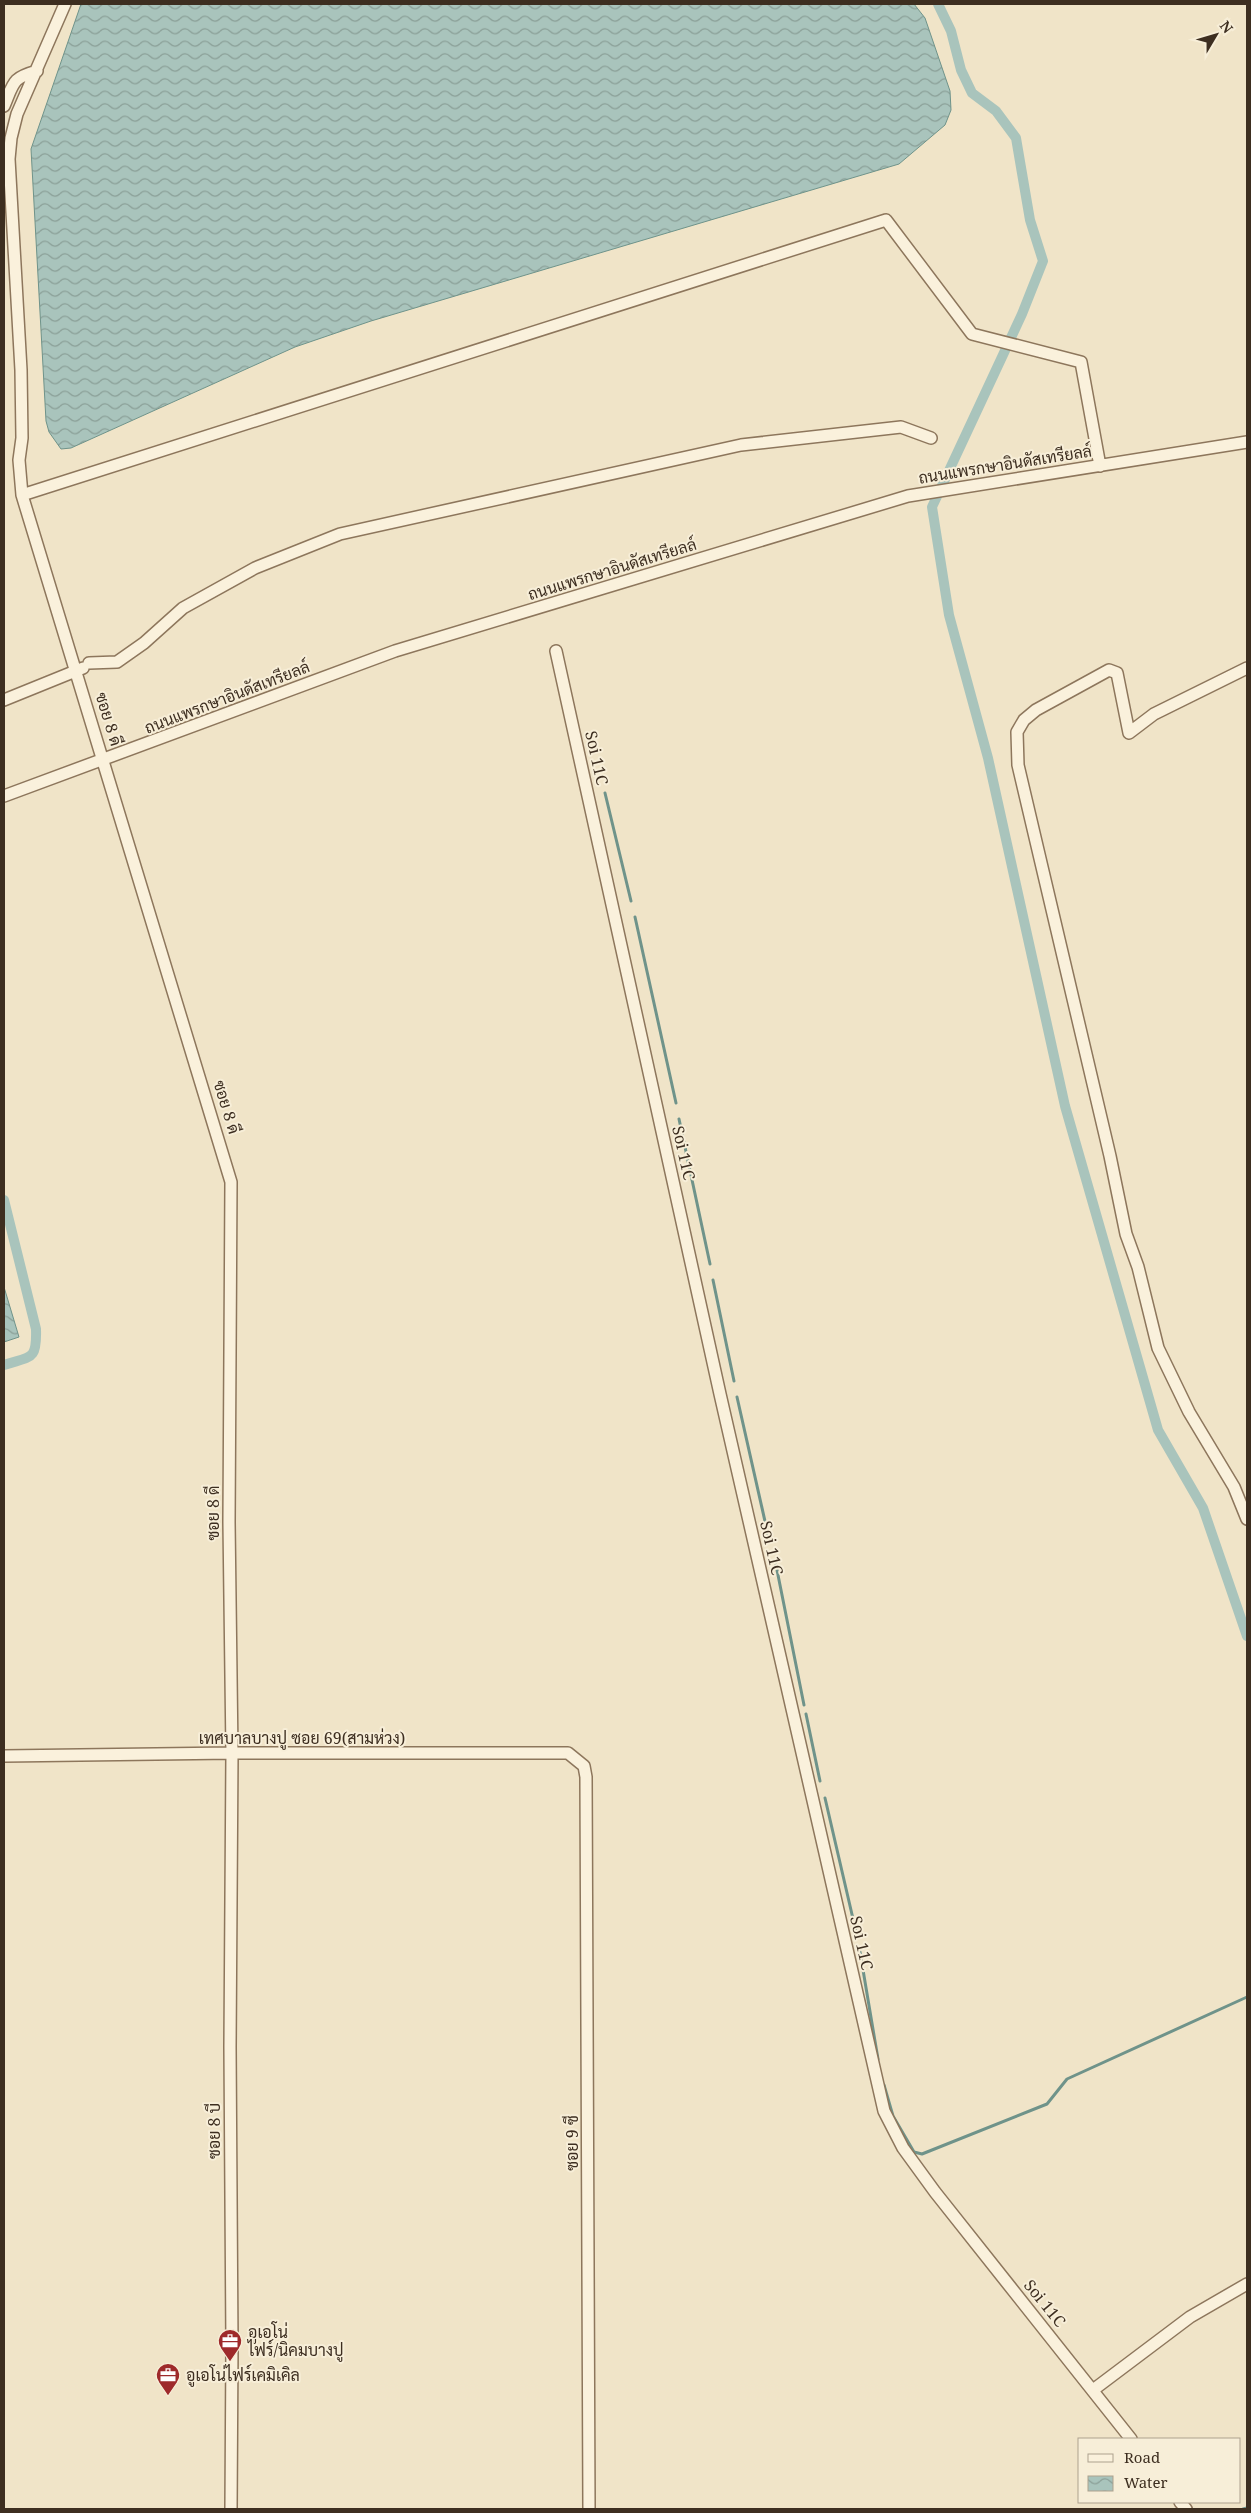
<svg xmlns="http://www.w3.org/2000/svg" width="1251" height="2513" font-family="'Noto Serif',Sarabun,serif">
<defs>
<pattern id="water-waves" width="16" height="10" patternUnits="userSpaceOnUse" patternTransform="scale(1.25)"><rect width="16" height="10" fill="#a9c4bc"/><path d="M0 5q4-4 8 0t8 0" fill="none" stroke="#8ba098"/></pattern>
</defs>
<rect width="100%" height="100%" fill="#f0e4c8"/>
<!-- water -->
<path fill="url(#water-waves)" stroke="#6f938a" d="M81,4h833l11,14 25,73 1,19 -6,15 -46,39 -528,157 -76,26 -224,101 -10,1 -12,-17 -3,-11 -15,-272z
M4,1287l15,50 -15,5z"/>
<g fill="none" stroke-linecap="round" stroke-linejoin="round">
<!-- stream -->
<path stroke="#6f938a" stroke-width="3" d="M605,793l26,108
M635,917l41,186
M679,1119l31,145
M713,1280l21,101
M737,1397l32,142
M776,1565l28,140
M806,1714l14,67
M825,1798l32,138
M860,1952l18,107
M884,2085l9,31 21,36 8,2 125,-50 20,-25 180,-82
M1243,2509l4,-1"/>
<!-- canal -->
<path stroke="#a9c4bc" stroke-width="10" d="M938,4l13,27 10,39 11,23 24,18 20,27 14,82 13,41 -21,53 -90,193 17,108 39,143 77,348 93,324 45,78 44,128
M4,1200l32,129c1,32 -5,27 -32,36"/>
<!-- minor casing -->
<g stroke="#8d765c" stroke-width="14">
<path id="minor" d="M65,4l-48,110 -6,24 -2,21 12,211 1,68 -3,22 3,35 209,687 -2,340 3,231 -2,294 2,298 -1,164
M4,106c10,-24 8,-28 33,-35
M22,495l864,-275 86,114 109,28 19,104
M556,651l164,743 164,717 19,37 32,44 196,247
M89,663l28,-1 27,-19 39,-35 72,-40 85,-34 401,-89 160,-18 30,11
M1247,668l-93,46 -25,19 -12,-60 -8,-3 -73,40 -12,10 -7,12 1,33 92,391 16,78 12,33 20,81 31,64 45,75 13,32
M4,700l79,-32
M4,796l391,-145 513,-155 339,-54
M4,1756l228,-3h336l16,13 2,11 3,732
M1093,2390l97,-73 57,-33
M1180,2502l6,7"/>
</g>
<!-- minor -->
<use href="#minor" stroke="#faf1dc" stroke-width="11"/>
</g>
<!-- icons -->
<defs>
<g id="office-pin" transform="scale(1.25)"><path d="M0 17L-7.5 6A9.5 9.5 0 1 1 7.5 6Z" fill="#9e2a2b" stroke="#f7eed8"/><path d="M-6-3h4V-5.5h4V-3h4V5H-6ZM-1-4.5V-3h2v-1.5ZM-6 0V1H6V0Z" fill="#fff"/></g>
</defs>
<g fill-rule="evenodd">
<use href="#office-pin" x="230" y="2341"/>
<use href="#office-pin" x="168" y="2375"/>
</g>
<g text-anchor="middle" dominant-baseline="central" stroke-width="4" stroke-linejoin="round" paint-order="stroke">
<!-- street labels -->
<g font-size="16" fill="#3d2e20" stroke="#f7eed8">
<text transform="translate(1005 464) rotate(-9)">ถนนแพรกษาอินดัสเทรียลล์</text>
<text transform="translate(612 569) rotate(-17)">ถนนแพรกษาอินดัสเทรียลล์</text>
<text transform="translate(227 697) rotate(-21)">ถนนแพรกษาอินดัสเทรียลล์</text>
<text transform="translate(109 719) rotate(73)">ซอย 8 ดี</text>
<text transform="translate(597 758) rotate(77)">Soi 11C</text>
<text transform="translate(227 1107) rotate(73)">ซอย 8 ดี</text>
<text transform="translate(684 1153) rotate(77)">Soi 11C</text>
<text transform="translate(213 1513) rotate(-90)">ซอย 8 ดี</text>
<text transform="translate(772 1548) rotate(77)">Soi 11C</text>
<text x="302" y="1738">เทศบาลบางปู ซอย 69(สามห่วง)</text>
<text transform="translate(862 1943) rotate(77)">Soi 11C</text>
<text transform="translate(214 2131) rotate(-90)">ซอย 8 บี</text>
<text transform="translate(572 2143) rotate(-90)">ซอย 9 ซี</text>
<text transform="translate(1045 2303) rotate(51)">Soi 11C</text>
</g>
<!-- poi labels -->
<g font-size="16" fill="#3d2e20" stroke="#f7eed8" text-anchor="start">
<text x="248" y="2332">อูเอโน่<tspan x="248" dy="18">ไฟร์/นิคมบางปู</tspan></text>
<text x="186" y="2375">อูเอโน่ไฟร์เคมิเคิล</text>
</g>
</g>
<!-- border -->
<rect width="1251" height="2513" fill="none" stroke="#3d2e20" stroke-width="10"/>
<!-- legend -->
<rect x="1078" y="2438" width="162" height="65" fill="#f7eed8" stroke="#ada18e"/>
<rect x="1088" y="2454" width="25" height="8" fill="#faf1dc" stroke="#ada18e"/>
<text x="1124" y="2463" font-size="15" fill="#3d2e20">Road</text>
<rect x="1088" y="2476" width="25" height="15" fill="url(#water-waves)" stroke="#ada18e"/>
<text x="1124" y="2488" font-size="15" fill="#3d2e20">Water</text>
<!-- north arrow -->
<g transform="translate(1216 35) rotate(52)" stroke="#f7eed8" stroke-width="4" paint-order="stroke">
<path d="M0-4L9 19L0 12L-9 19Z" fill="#3d2e20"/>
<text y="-8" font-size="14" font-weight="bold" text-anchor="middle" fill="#3d2e20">N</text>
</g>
</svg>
